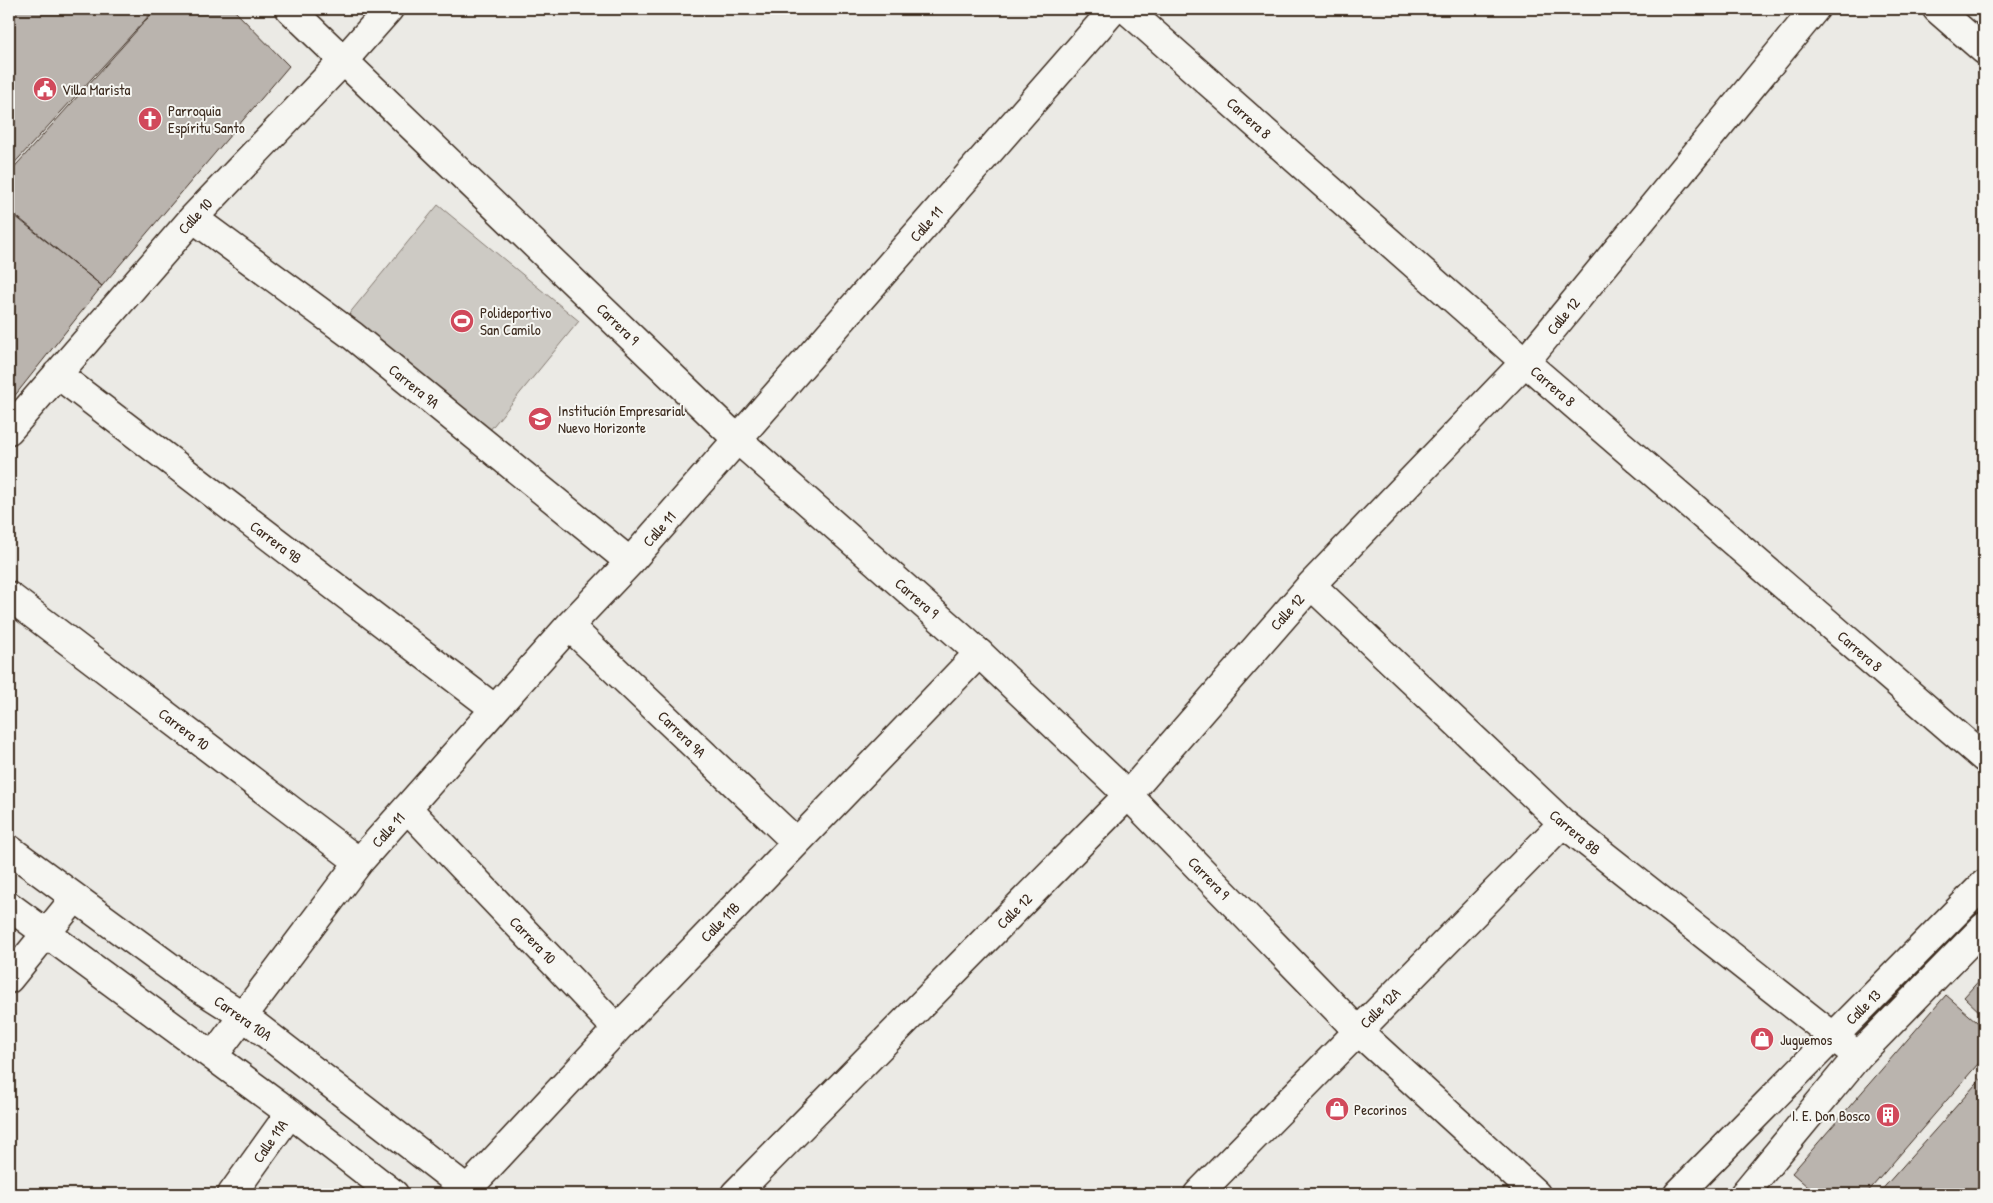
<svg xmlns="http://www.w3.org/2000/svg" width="1993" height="1203" font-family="'Patrick Hand',sans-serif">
<rect width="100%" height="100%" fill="#ebeae5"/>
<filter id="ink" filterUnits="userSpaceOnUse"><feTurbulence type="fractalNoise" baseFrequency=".02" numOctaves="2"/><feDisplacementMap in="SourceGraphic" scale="10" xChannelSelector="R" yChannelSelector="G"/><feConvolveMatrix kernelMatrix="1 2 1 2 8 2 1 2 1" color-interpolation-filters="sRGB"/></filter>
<g filter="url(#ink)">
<!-- green -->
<path fill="#cdcac4" stroke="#847a71" d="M438,205l141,116 -94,115 -141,-116z"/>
<!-- building -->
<path fill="#bab4ae" stroke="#3b2a1e" d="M9,9h146l-146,160z
M156,9h77l56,57 -187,220 -93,-76v-37z
M1972,9h12v10z
M15,216l87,70 -93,117v-179z
M1984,975v41l-20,-19z
M1946,995l38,33v29l-118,137h-50l-24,-21z
M1984,1075v119h-106z"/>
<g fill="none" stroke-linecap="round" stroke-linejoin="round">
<!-- minor casing -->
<g stroke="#3b2a1e" stroke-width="31">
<path id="minor" d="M1937,9l47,41
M193,218l160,118 277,226
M57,374l438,335
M9,430l184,-212 150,-157 46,-52
M1311,585l252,238 295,233
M9,596l350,266
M569,626l227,216
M407,808l210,221
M9,849l184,135 49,31 231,179
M9,906l281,207 104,81
M9,979l66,-81
M213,1056l146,-194 210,-236 61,-64 484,-553
M232,1194l58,-81
M463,1194l154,-165 362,-376
M735,1194l393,-399 183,-210 214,-223 290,-353
M1198,1194l365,-371
M1678,1194l306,-310
M1744,1194l114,-138 126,-129"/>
</g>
<!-- major casing -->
<g stroke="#3b2a1e" stroke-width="31">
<path id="major" d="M290,9l447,430 242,214 149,142 230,236 178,163
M1126,9l399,353 459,396"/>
</g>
<!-- minor -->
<use href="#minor" stroke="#f6f6f2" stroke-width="28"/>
<!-- major -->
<use href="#major" stroke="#f6f6f2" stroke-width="28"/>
</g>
</g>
<!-- icons -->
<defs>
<g id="civic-disc" transform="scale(1.25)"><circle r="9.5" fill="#d1495b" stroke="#f6f6f2"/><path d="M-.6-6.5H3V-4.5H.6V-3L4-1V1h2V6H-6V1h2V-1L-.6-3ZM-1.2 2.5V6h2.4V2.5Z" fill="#fff"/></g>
<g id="church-disc" transform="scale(1.25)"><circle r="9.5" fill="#d1495b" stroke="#f6f6f2"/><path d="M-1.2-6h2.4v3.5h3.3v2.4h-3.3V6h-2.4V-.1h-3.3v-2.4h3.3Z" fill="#fff"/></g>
<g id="stadium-disc" transform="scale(1.25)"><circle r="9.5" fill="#d1495b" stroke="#f6f6f2"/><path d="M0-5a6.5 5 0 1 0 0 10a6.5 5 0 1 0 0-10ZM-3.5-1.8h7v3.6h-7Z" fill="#fff"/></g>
<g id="school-disc" transform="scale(1.25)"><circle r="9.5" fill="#d1495b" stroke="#f6f6f2"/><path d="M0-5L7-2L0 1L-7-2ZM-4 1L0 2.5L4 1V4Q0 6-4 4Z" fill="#fff"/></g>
<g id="shop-disc" transform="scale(1.25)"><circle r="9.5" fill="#d1495b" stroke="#f6f6f2"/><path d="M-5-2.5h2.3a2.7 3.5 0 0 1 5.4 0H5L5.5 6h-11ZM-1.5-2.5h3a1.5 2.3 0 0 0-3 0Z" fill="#fff"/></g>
<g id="building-disc" transform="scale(1.25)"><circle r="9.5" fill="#d1495b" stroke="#f6f6f2"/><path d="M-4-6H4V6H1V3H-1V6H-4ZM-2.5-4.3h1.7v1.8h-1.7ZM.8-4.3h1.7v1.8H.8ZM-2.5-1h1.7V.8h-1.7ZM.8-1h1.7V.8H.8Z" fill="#fff"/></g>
</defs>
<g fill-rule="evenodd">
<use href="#civic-disc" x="45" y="89"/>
<use href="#church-disc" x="150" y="119"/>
<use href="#stadium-disc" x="462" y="321"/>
<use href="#school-disc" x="540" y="419"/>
<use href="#shop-disc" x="1762" y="1039"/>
<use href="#shop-disc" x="1337" y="1109"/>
<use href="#building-disc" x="1888" y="1115"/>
</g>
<g text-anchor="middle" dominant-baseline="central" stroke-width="4" stroke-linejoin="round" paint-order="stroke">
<!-- poi labels -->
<g font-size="15" fill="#3b2a1e" stroke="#f6f6f2" text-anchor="start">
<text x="62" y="89">Villa Marista</text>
<text x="168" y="110">Parroquia<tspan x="168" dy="17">Espíritu Santo</tspan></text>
<text x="480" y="312">Polideportivo<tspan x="480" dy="17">San Camilo</tspan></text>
<text x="558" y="410">Institución Empresarial<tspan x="558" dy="17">Nuevo Horizonte</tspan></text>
<text x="1780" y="1039">Juguemos</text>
<text x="1354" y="1109">Pecorinos</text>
<text x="1870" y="1115" text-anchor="end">I. E. Don Bosco</text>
</g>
<!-- street labels -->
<g font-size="15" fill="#3b2a1e" stroke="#f6f6f2">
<text transform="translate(1249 118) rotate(42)">Carrera 8</text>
<text transform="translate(195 216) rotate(-47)">Calle 10</text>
<text transform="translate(926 224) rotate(-49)">Calle 11</text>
<text transform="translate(1563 316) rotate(-51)">Calle 12</text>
<text transform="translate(618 324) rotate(44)">Carrera 9</text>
<text transform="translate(414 386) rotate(39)">Carrera 9A</text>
<text transform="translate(1553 386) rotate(41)">Carrera 8</text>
<text transform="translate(659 529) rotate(-49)">Calle 11</text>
<text transform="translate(276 542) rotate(37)">Carrera 9B</text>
<text transform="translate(917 598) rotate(41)">Carrera 9</text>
<text transform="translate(1287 612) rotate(-49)">Calle 12</text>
<text transform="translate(1860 651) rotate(41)">Carrera 8</text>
<text transform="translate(184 729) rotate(37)">Carrera 10</text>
<text transform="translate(682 734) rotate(44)">Carrera 9A</text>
<text transform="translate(388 830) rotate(-48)">Calle 11</text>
<text transform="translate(1575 832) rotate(40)">Carrera 8B</text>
<text transform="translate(1209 878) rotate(46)">Carrera 9</text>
<text transform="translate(1014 911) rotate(-45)">Calle 12</text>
<text transform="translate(720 922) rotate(-46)">Calle 11B</text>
<text transform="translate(533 940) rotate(46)">Carrera 10</text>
<text transform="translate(1863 1007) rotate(-45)">Calle 13</text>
<text transform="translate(1380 1008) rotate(-45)">Calle 12A</text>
<text transform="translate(243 1018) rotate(35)">Carrera 10A</text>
<text transform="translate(270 1141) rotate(-55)">Calle 11A</text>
</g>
</g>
<!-- margin -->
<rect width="1993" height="1203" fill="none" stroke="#f6f6f2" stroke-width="30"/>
<rect x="15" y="15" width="1963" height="1173" fill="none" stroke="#3b2a1e" stroke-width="2" filter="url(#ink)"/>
</svg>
